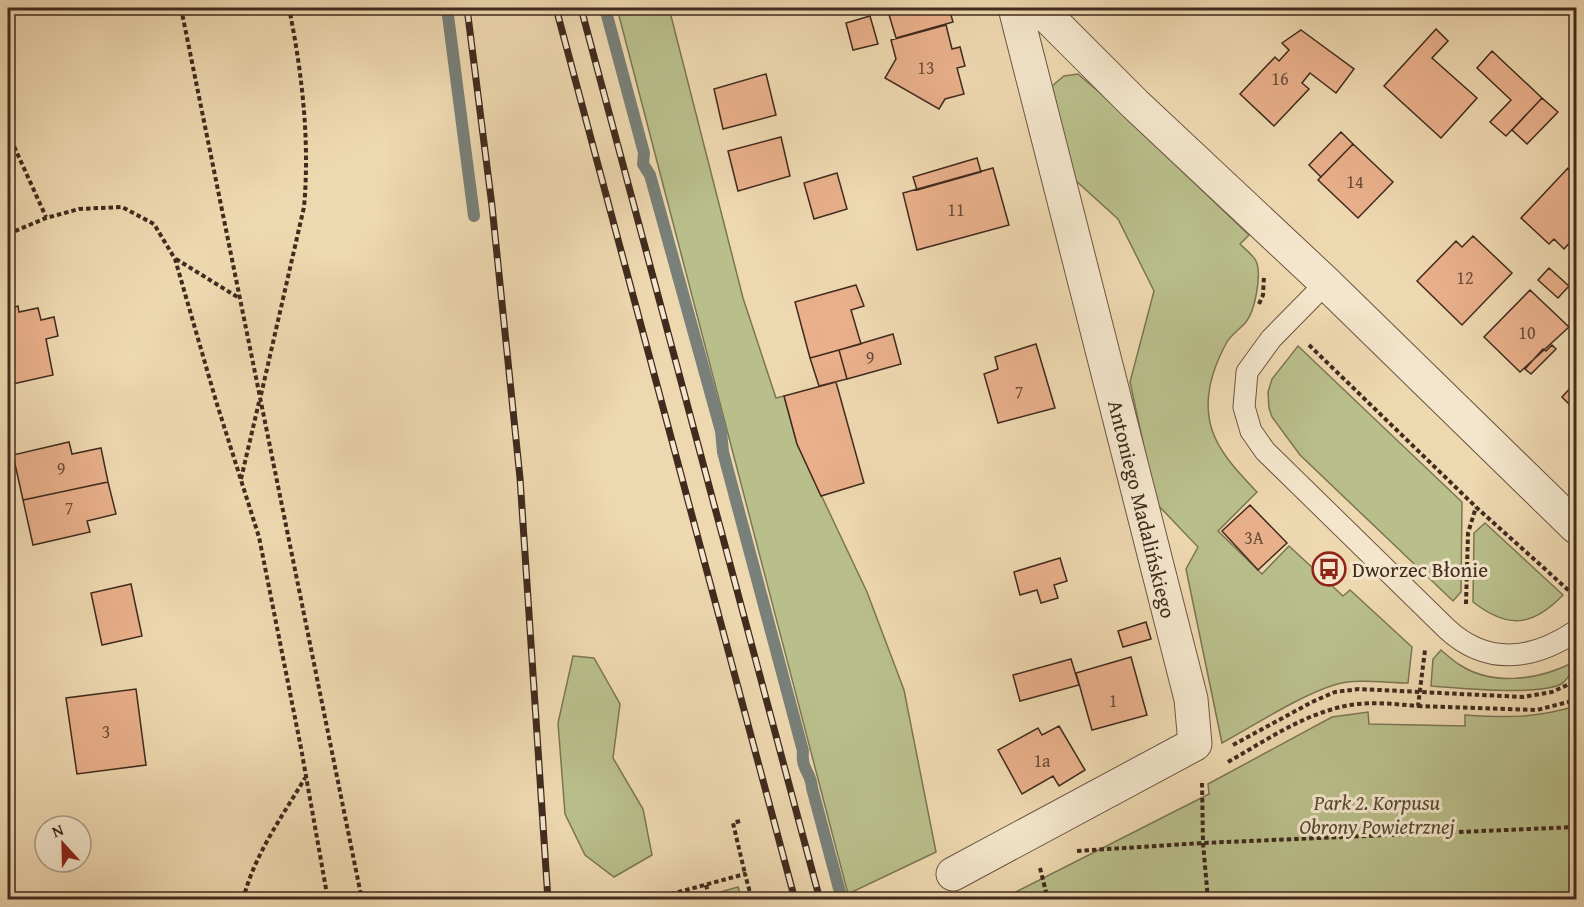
<svg xmlns="http://www.w3.org/2000/svg" width="1584" height="907" font-family="'Gentium Book Plus',serif">
<rect width="100%" height="100%" fill="#eed8b0"/>
<filter id="stains"><feTurbulence type="fractalNoise" baseFrequency=".00333" numOctaves="4"/><feColorMatrix values="0 0 0 0 .2 0 0 0 0 .09 0 0 0 0 .02 0 0 0 .5 -.17"/></filter>
<radialGradient id="worn" r=".72"><stop offset=".6" stop-color="#630" stop-opacity="0"/><stop offset="1" stop-color="#630" stop-opacity=".3"/></radialGradient>
<!-- green -->
<path fill="#b9bf8b" stroke="#7c7554" stroke-width="1.5" d="M617,8h52l74,290 33,100 8,-2 13,48 70,148 37,98 32,162 -88,42z
M1078,74l21,18 150,143 -9,9c5,5 13,11 16,17 6,13 -1,50 -10,61 -6,7 -14,12 -19,20 -15,27 -25,57 -15,88 8,24 28,44 45,62l-39,39 44,43 27,-28 54,50 7,-6 62,57 -4,36c-23,0 -51,-5 -74,2 -35,11 -79,40 -112,58l-36,-174 12,-22 -42,-44 -26,-121 24,-91 -36,-72 -44,-40 -22,-93 12,-10z
M1298,346l164,156 -1,90 -8,9 -153,-146 -28,-38 -3,-9 -1,-16 4,-13z
M1485,523l78,72c-31,32 -55,34 -90,7l1,-69z
M1441,650c6,5 12,11 19,15 32,21 77,15 110,-1l2,5c-2,6 -6,12 -11,15 -24,12 -101,4 -130,2l2,-27z
M573,656l21,2 26,46 -7,54 30,51 9,46 -38,22 -29,-22 -20,-41 -7,-91z
M1576,706v193h-574l207,-105 -1,-10 124,-67 36,-5 1,12 96,2v-11c42,3 71,3 111,-9z
M738,887l4,12h-24l2,-7z"/>
<g fill="none" stroke-linecap="round" stroke-linejoin="round">
<!-- stream -->
<path stroke="#788079" stroke-width="12" d="M447,8l27,208
M605,8l39,145 -1,11 7,11 71,256 2,21 80,299c-2,20 8,20 9,37l29,108"/>
</g>
<!-- building -->
<path fill="#e9b08b" stroke="#402b1e" stroke-width="1.5" d="M787,8h23l-21,5z
M887,8h62l4,14 -57,16z
M870,16l8,28 -25,6 -7,-27z
M1576,23v12l-6,-5z
M946,25l6,24 8,-2 5,19 -8,2 7,26 -19,5 -6,10 -54,-31 11,-19 -5,-19z
M1436,29l12,12 -16,17 45,40 -36,40 -57,-52z
M1301,30l53,39 -18,24 -26,-20 -8,10 7,6 -35,37 -34,-32 35,-37 4,4 10,-11 -7,-7z
M1492,51l50,47 -36,38 -16,-14 21,-22 -34,-32z
M766,74l10,41 -53,14 -9,-40z
M1542,98l16,14 -31,32 -15,-14z
M1341,132l12,12 -32,33 -12,-12z
M781,137l9,39 -52,15 -10,-40z
M1353,144l40,38 -35,36 -40,-38z
M977,158l4,14 -64,18 -4,-13z
M993,168l16,57 -92,25 -14,-57z
M1568,168l8,8v60l-12,13 -10,-10 -5,5 -28,-26z
M837,173l10,36 -33,10 -10,-36z
M1473,236l39,37 -50,52 -45,-44 39,-40 6,6z
M1549,268l20,18 -11,12 -20,-18z
M856,285l8,21 -13,4 10,34 -51,14 -15,-56z
M1530,290l39,37 -49,45 -36,-35z
M18,306l1,6 19,-4 3,12 13,-3 4,19 -12,3 7,36 -45,10v-76z
M893,334l8,30 -54,15 -8,-29z
M1036,344l19,64 -57,15 -14,-49 14,-5 -3,-12z
M1552,345l4,4 -25,25 -6,-5 18,-20 3,2z
M839,350l8,29 -28,7 -9,-28z
M836,382l28,101 -43,13 -24,-52 -13,-48z
M1576,382v29l-14,-14z
M69,442l3,12 29,-6 7,34 -85,18 -10,-45z
M108,482l8,32 -29,7 3,11 -57,13 -10,-45z
M1250,505l37,38 -29,27 -36,-39z
M1060,558l7,23 -13,4 4,13 -17,5 -4,-13 -17,5 -6,-23z
M131,584l11,52 -40,9 -11,-52z
M1146,622l5,17 -28,8 -5,-16z
M1131,657l16,58 -55,15 -16,-57z
M1071,659l8,26 -59,16 -7,-26z
M136,689l10,76 -69,9 -11,-76z
M1059,726l26,44 -26,16 -6,-10 -31,18 -24,-44 40,-22 4,7z"/>
<g fill="none" stroke-linecap="round" stroke-linejoin="round">
<!-- lane casing -->
<g stroke="#6c5642" stroke-width="23">
<path id="lane" d="M1326,283l-55,56 -24,33 -3,35 7,24 14,20 182,178c40,37 86,31 129,2"/>
</g>
<!-- street casing -->
<g stroke="#6c5642" stroke-width="35">
<path id="street" d="M1039,8l96,96 191,179 250,244
M953,874l242,-130 -4,-45 -176,-691"/>
</g>
<!-- path -->
<path stroke="#402b1e" stroke-width="4" stroke-dasharray="4.5 3" stroke-linecap="butt" d="M181,8l181,892
M8,133l38,84
M8,234l38,-16 33,-9 43,-2 32,17 21,35 41,142 43,136 42,211 27,152
M176,259l63,39
M1259,304l4,-9 1,-19
M1309,345l167,162 100,90
M261,395l43,-188c6,-66 -2,-135 -15,-199
M241,479l18,-77
M1466,604l2,-71 8,-26
M1418,706l119,4 39,-10
M1233,745l79,-43 23,-10 24,-3 164,8 29,-5 24,-11
M1228,762c37,-21 74,-47 117,-56 23,-5 49,-2 73,0l7,-56
M1202,783l1,60 5,57
M740,821l-7,2 12,51
M1077,851l126,-8 373,-16
M1040,868l8,32
M706,885l4,15
M243,900c11,-45 39,-83 62,-122
M649,900l96,-26 7,26"/>
<!-- lane -->
<use href="#lane" stroke="#f4e6cc" stroke-width="21"/>
<!-- street -->
<use href="#street" stroke="#f4e6cc" stroke-width="33"/>
<!-- rail casing -->
<g stroke="#402b1e" stroke-width="7">
<path id="rail" d="M467,8l25,198 28,272 28,422
M556,8l239,892
M581,8l239,892"/>
</g>
<!-- rail -->
<use href="#rail" stroke="#f4e6cc" stroke-width="4.5" stroke-dasharray="14" stroke-linecap="butt"/>
</g>
<!-- icons -->
<defs>
<g id="bus-ring" transform="scale(1.725)"><circle r="9.5" fill="#f4e6cc" stroke="#8f2418" stroke-width="1.5"/><path d="M-5-6H5V4H4V6H2V4H-2V6H-4V4H-5ZM-3.5-4V0h7V-4ZM-3.5 1.2v1.5H-2V1.2ZM2 1.2v1.5H3.5V1.2Z" fill="#8f2418"/></g>
</defs>
<g fill-rule="evenodd">
<use href="#bus-ring" x="1329" y="569"/>
</g>
<g text-anchor="middle" dominant-baseline="central" stroke-width="6" stroke-linejoin="round" paint-order="stroke">
<!-- number labels -->
<g font-size="18" fill="#6a4c39">
<text x="926" y="67">13</text>
<text x="1280" y="78">16</text>
<text x="1355" y="181">14</text>
<text x="956" y="209">11</text>
<text x="1465" y="277">12</text>
<text x="1527" y="332">10</text>
<text x="870" y="357">9</text>
<text x="1019" y="391">7</text>
<text x="61" y="468">9</text>
<text x="69" y="507">7</text>
<text x="1254" y="537">3A</text>
<text x="1113" y="700">1</text>
<text x="106" y="731">3</text>
<text x="1042" y="760">1a</text>
</g>
<!-- street labels -->
<g font-size="21" fill="#402b1e" stroke="#f4e6cc">
<text transform="translate(1142 509) rotate(76)">Antoniego Madalińskiego</text>
</g>
<!-- poi labels -->
<g font-size="21" fill="#402b1e" stroke="#f4e6cc" text-anchor="start">
<text x="1352" y="569">Dworzec Błonie</text>
</g>
<!-- park labels -->
<g font-size="21" font-style="italic" fill="#584934" stroke="#f4e6cc">
<text x="1377" y="802">Park 2. Korpusu<tspan x="1377" dy="24">Obrony Powietrznej</tspan></text>
</g>
</g>
<!-- margin -->
<rect width="1584" height="907" fill="none" stroke="#eed8b0" stroke-width="30"/>
<rect x="9" y="9" width="1566" height="889" fill="none" stroke="#402b1e" stroke-width="3"/>
<rect x="15" y="15" width="1554" height="877" fill="none" stroke="#402b1e" stroke-width="1.5"/>
<!-- north arrow -->
<g transform="translate(63 844) rotate(338)"><circle r="28" fill="#f4e6cc" stroke="#ac9b86" stroke-width="1.5"/>
<path d="M0-4.5L10 22L0 15L-10 22Z" fill="#8f2418"/>
<text y="-9" font-size="16" font-weight="bold" text-anchor="middle" fill="#402b1e">N</text>
</g>
<rect width="100%" height="100%" filter="url(#stains)"/>
<rect width="100%" height="100%" fill="url(#worn)"/>
</svg>
